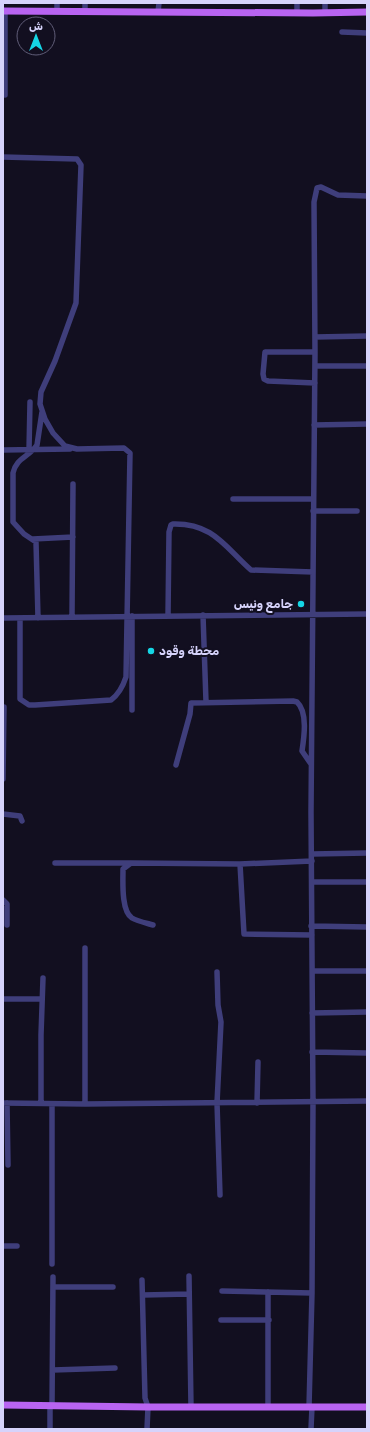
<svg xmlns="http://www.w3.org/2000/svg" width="370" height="1432" font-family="Rubik,Vazirmatn,sans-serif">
<rect width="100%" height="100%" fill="#120f20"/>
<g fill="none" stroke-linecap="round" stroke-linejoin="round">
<!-- minor -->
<path stroke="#3f3e7b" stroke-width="5.5" d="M297,3v10
M325,3v9
M57,10v-7
M85,10v-7
M158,12l1,-9
M342,32l25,1
M5,95v-84
M3,157l74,2 4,6 -5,138 -21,58 -14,31 -1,12 5,15 8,14 12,13 12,3 47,-1 6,5 -4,224c-3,9 -8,18 -15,23l-76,5h-6l-9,-6v-81
M315,337l52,-1
M315,366h52
M315,383l-47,-2 -4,-2 -1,-5 2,-22h50
M314,425l53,-1
M3,450l67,-1
M29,450l1,-48
M233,499h80
M313,511h44
M33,539l40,-2
M203,615l3,87
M132,616v94
M168,616l1,-84 2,-7 2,-1c40,-1 52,23 78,46l62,2
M72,617l1,-133
M3,618l364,-4
M38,618l-2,-76 -12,-8 -11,-12v-49c3,-15 16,-16 24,-28l5,-33
M176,765l14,-51 1,-11 102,-2 4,1c11,10 7,36 5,49l9,13
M3,779l1,-72
M3,814l17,2 2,5
M312,854l55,-1
M55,863h75
M240,864l4,70 68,1
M312,882h55
M3,900l4,4v21
M153,925c-7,-2 -16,-4 -21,-7 -11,-7 -9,-37 -9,-49l8,-6 109,1 72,-3
M311,926l56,1
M312,971h55
M217,972l1,33 3,17 -4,81 3,92
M3,999h39
M312,1013l55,-1
M312,1052l55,1
M3,1103l82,1 282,-3
M7,1103l1,62
M41,1103v-68l2,-57
M257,1103l1,-41
M52,1104v160
M85,1104v-156
M3,1246h14
M189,1276l2,131
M142,1280l3,118 3,9 -1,22
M53,1287h60
M222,1291l90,2
M268,1292v115
M143,1295l46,-1
M221,1320h48
M53,1370l62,-2
M52,1406l1,-129
M309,1407l3,-114 1,-191 -2,-290 4,-460 -1,-150 3,-14 4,-1 17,8 29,1
M50,1429v-23
M311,1429l1,-22"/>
<!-- major -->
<path stroke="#b864f1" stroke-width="7" d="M3,11l310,2 54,-1
M3,1405l145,2h219"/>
</g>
<!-- markers -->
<g fill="#15d6e5" stroke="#120f20" stroke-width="1.5">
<circle cx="301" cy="604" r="4"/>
<circle cx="151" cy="651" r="4"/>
</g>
<g text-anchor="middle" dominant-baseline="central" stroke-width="4" stroke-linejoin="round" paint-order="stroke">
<!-- poi labels -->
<g font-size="12" font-weight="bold" fill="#d6d3fb" stroke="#120f20" text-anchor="end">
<text x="293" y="604">جامع ونيس</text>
<text x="159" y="651" text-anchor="start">محطة وقود</text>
</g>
</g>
<!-- border -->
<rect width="370" height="1432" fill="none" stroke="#d6d3fb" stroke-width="8"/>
<!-- north arrow -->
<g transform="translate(36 36)"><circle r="19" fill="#120f20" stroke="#605d78"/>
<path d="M0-3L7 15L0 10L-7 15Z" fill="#15d6e5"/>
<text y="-6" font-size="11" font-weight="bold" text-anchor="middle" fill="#d6d3fb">ش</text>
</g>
</svg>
